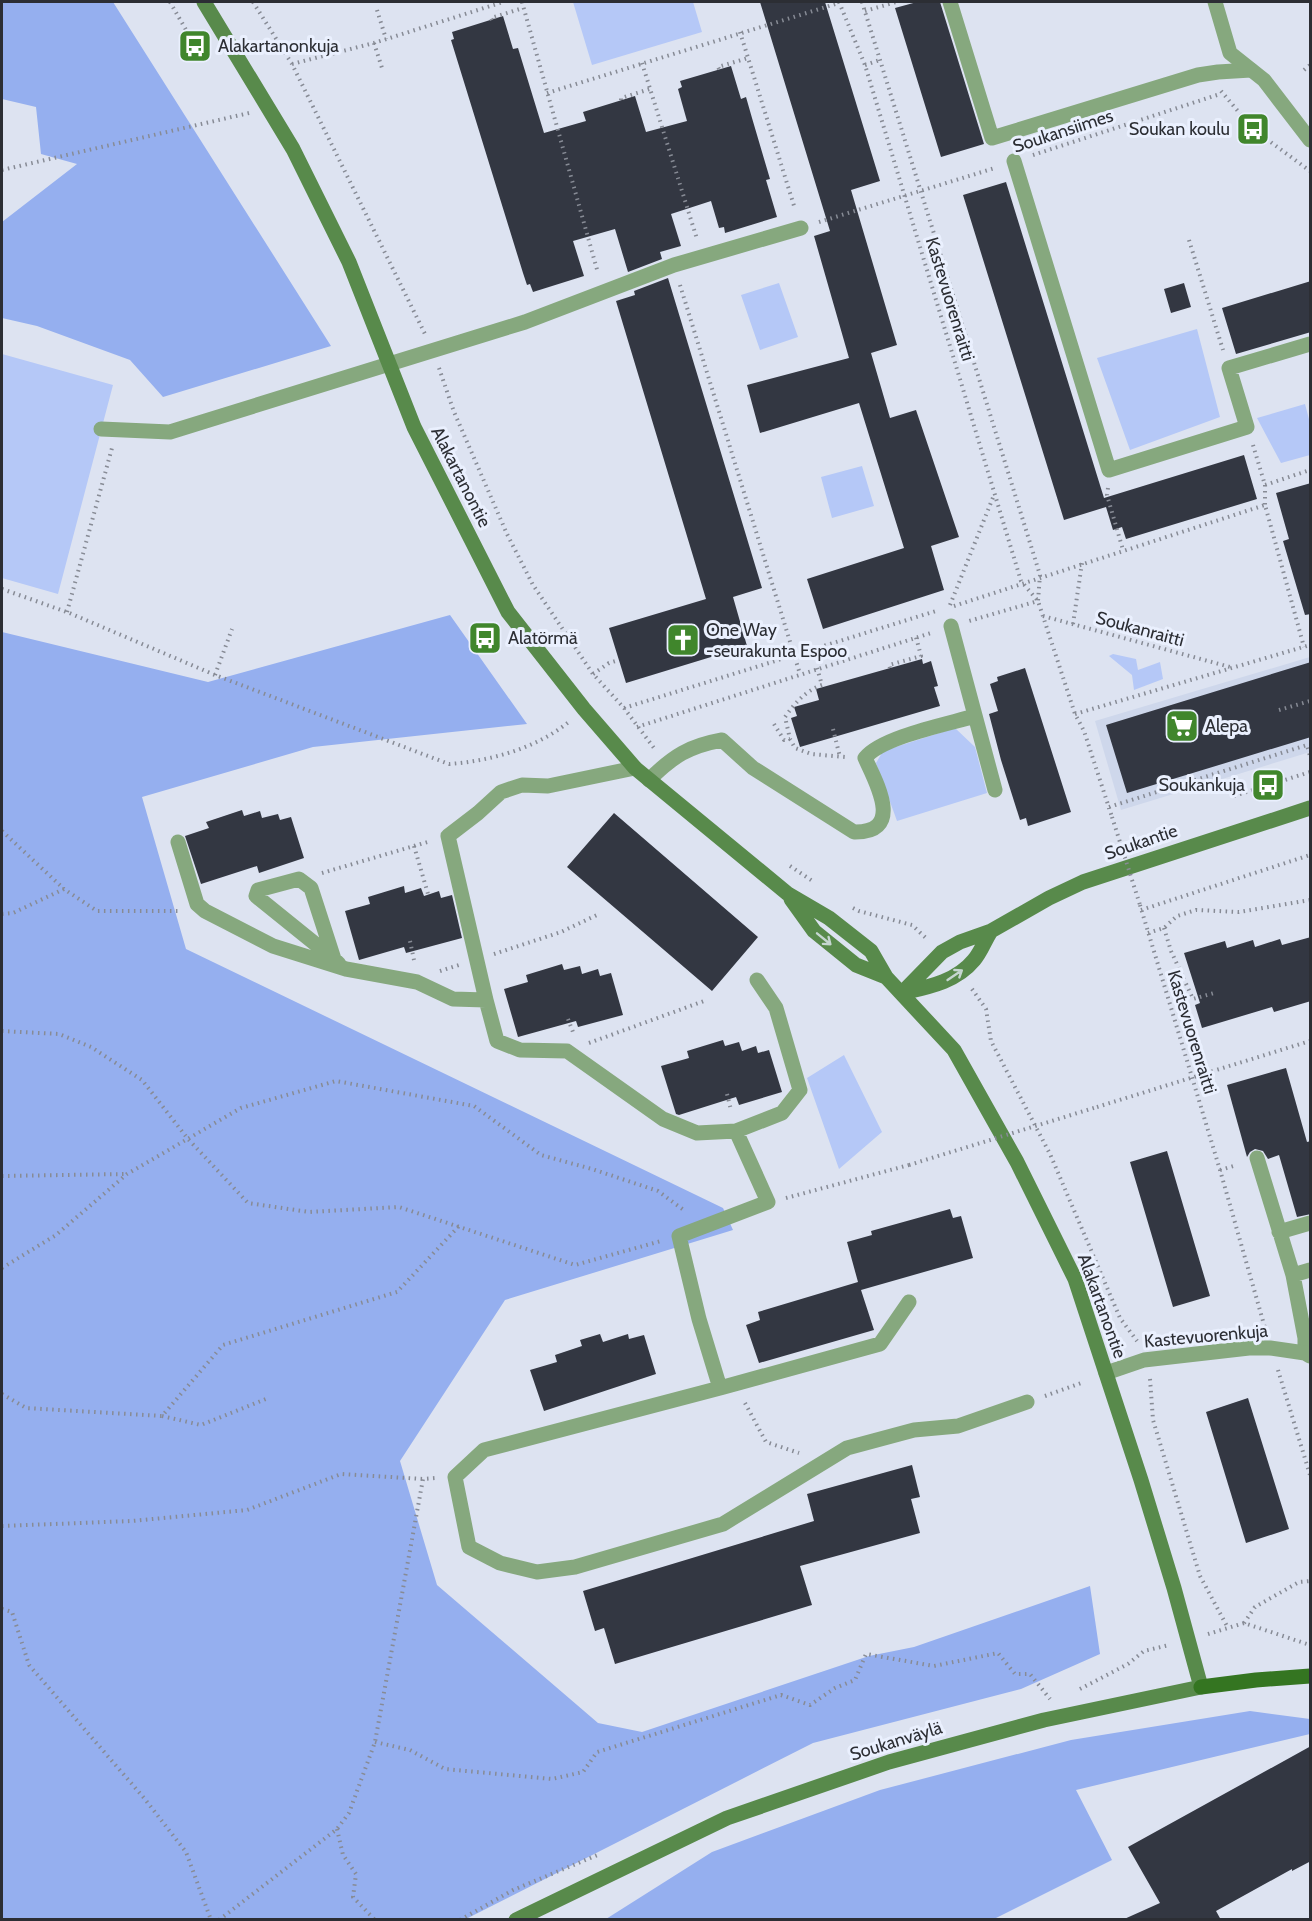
<svg xmlns="http://www.w3.org/2000/svg" width="1312" height="1921" font-family="Cabin,sans-serif">
<rect width="100%" height="100%" fill="#dde3f1"/>
<!-- built -->
<path fill="#ced7eb" d="M1310,657v95l-189,58 -26,-89z"/>
<!-- green -->
<path fill="#b5c8f7" d="M573,2h120l9,30 -110,33z
M779,283l19,54 -38,13 -19,-55z
M1197,329l23,88 -90,33 -33,-92z
M2,354l111,31 -55,209 -56,-16z
M1305,404l5,19v32l-29,8 -24,-45z
M862,466l12,40 -42,12 -11,-41z
M1113,654l23,5 2,11 22,-8 3,17 -29,11 -2,-15 -23,-19z
M955,728l20,19 12,46 -90,28 -21,-58 7,-12z
M844,1055l38,77 -43,37 -32,-91z"/>
<!-- forest -->
<path fill="#95afef" d="M2,2h111l218,344 -168,51 -33,-37 -93,-34 -35,-8v-96l75,-58 -36,-10 -5,-47 -34,-8z
M450,615l77,109 -214,23 -171,50 44,152 537,259 10,22 -228,70 -105,161 37,124 161,138 44,9 227,-76 45,-9 176,-61 10,68 -79,35 -208,54 -347,176 -464,1v-1288l206,50z
M1250,1711l60,8v15l-234,56 36,70 -118,59h-388l106,-67 168,-62 191,-50z"/>
<!-- building -->
<path fill="#333742" d="M760,2h65l55,179 -29,9 46,155 -26,8 19,65 26,-8 43,127 -28,9 13,44 -121,39 -16,-50 97,-31 -45,-145 -99,30 -13,-48 102,-27 -35,-122 16,-5z
M917,2h23l44,142 -43,13 -46,-149z
M503,16l10,33 5,-1 26,85 42,-12 -3,-9 52,-16 11,36 41,-11 -9,-32 4,-2 -2,-6 51,-15 10,33 5,-2 6,21 18,61 -4,1 11,37 -52,16 -1,-6 -5,1 -8,-27 -40,13 10,32 -21,6 2,7 -34,13 -13,-43 -42,12 11,35 -51,16 -3,-8 -3,1 -4,-12 -72,-233 3,-1 -2,-7z
M1006,182l98,316 140,-43 13,44 -131,40 -4,-12 -9,3 -7,-23 -42,13 -101,-325z
M668,278l94,310 -29,9 14,49 -121,37 -17,-55 97,-29 -90,-298 19,-6 -1,-4z
M1311,281v51l-75,22 -14,-46z
M1184,283l7,24 -20,6 -7,-24z
M1311,483v131l-6,1 -22,-74 6,-2 -13,-46z
M922,659l1,5 8,-3 7,25 -4,1 6,19 -140,41 -9,-29 6,-2 -3,-9 25,-7 -3,-11z
M1311,662v75l-184,56 -21,-68z
M1025,668l46,144 -43,14 -2,-8 -6,2 -19,-60 -12,-46 9,-3 -8,-27 8,-3 -1,-4z
M242,810l2,6 16,-5 2,7 16,-4 2,6 11,-3 13,41 -45,15 -2,-7 -56,18 -16,-48 24,-8 -3,-6z
M614,813l144,124 -46,54 -145,-124z
M404,886l1,7 16,-5 3,8 15,-5 2,7 11,-3 10,43 -56,15 -2,-6 -45,13 -14,-49 25,-7 -2,-7z
M1311,937v64l-37,11 -2,-5 -70,21 -7,-23 5,-2 -16,-50 41,-12 2,7 26,-8 2,7 25,-8 2,6z
M562,964l2,6 16,-4 2,8 16,-5 2,7 11,-3 12,42 -45,12 -2,-6 -58,16 -14,-48 24,-7 -2,-7z
M723,1040l2,6 14,-4 3,9 14,-5 2,7 11,-3 13,42 -43,13 -3,-8 -57,18 -3,-1 -15,-48 28,-8 -2,-7z
M1286,1068l21,74 4,-1v73l-14,3 -18,-62 -11,4 -5,-8 -8,-2 -5,3 -3,5 -20,-72z
M1167,1151l43,145 -37,11 -43,-145z
M950,1209l3,9 8,-2 12,42 -112,32 13,40 -115,33 -13,-38 14,-5 -2,-8 100,-30 -11,-40 25,-7 -1,-4z
M600,1334l3,8 25,-8 1,5 15,-4 12,39 -112,37 -14,-41 27,-8 -2,-7 27,-9 -2,-6z
M1248,1398l41,131 -43,14 -40,-131z
M912,1465l8,32 -9,2 9,34 -120,33 12,39 -197,59 -11,-36 -9,3 -12,-40 231,-70 -7,-27z
M1311,1746v115l-19,10v-2l-76,42 5,9h-99l38,-17 -32,-56z"/>
<g fill="none" stroke-linecap="round" stroke-linejoin="round">
<!-- path -->
<path stroke="#878b95" stroke-width="4" stroke-dasharray="1.5 4.5" stroke-linecap="butt" d="M170,2l35,61
M253,2l39,62 133,270
M522,2l76,271
M839,2l26,63 156,516 17,20 37,113 9,17 28,86
M862,2l178,573 -2,26 -69,20
M377,10l9,29
M865,11l31,-9
M492,20l-1,-2 32,-10
M740,32l55,177
M374,43l8,25
M642,63l55,176
M292,64l82,-21 129,-41
M865,65l15,-5
M719,69l-1,-2 30,-9
M1304,70l6,-5
M1221,91l32,38 57,42
M547,93l292,-90
M621,100v-2l29,-9
M1033,155l184,-60
M2,170l247,-57
M819,222l176,-54
M1189,240l34,110
M680,285l120,389
M439,368l15,44 53,122 26,51 60,89 31,34 30,40
M1253,445l12,40 45,-15
M1265,485v20
M1108,488l-1,7 16,55
M2,589l65,23 148,63 234,89c42,-3 88,-16 121,-43
M950,605l44,-110
M954,606l311,-101 39,142
M67,612l45,-164
M1043,616l187,51
M1073,624l9,-61
M817,668l5,17
M890,668l-1,-3 32,-9 -5,-19
M593,674l16,-11 10,-3
M215,675l17,-46
M822,685c-17,6 -27,18 -37,32l5,22 5,9 16,6 34,3
M624,708l312,-97
M1279,710l31,-9
M1075,714l235,-69
M774,724l10,16 6,-1
M637,727l297,-95
M833,729l7,28
M1234,796l76,-24
M1109,807l198,-62 3,11
M2,831l62,58
M414,846l14,48
M790,866l24,16
M322,873l109,-32
M1140,905l80,265 45,158
M853,908l6,3 53,14 15,14
M1141,910l169,-55
M2,914l11,-1 51,-24 33,22h82
M1164,928l7,23 22,48 21,-6
M1148,933l16,-5 13,-12 19,-6 43,2 71,-12
M410,941l4,19
M494,954l67,-22 36,-17
M440,971l19,-6
M972,989l14,20 5,32 59,113 70,164 17,23
M568,1019l5,13
M2,1031l57,3 32,13 51,33 46,59 60,64 61,9 90,-5 176,58 86,-24
M589,1043l115,-42
M727,1094l4,16
M1097,1107l213,-66
M1220,1170l17,-5
M2,1176l124,-2
M786,1198l123,-33
M2,1268l54,-33 71,-61 114,-66 95,-27 138,25 67,49 51,14 66,22 27,20
M1278,1370l32,105
M1150,1379l3,41 47,156 28,52
M2,1394l24,14 136,8 61,-71 174,-53 62,-66
M1045,1396l39,-14
M745,1403l21,39 33,11
M162,1416l39,9 65,-26
M2,1526l130,-5 115,-11 94,-36 82,5
M2,1609l10,3 17,53 115,133 42,54 25,68
M1244,1623l11,-16 44,-25 11,-1
M1208,1634l36,-11 66,22
M1080,1689l48,-25 16,-13 25,-6
M375,1742l35,8 35,19 107,10 31,-7 14,-20 184,-57 29,10 25,-17 20,-8 11,-26 68,12 64,-13 17,21h15l20,25
M337,1829l6,26 13,19 -3,23 22,23
M219,1920l118,-91 12,-16 26,-71 48,-263 12,-1
M460,1920l53,-30 87,-36"/>
<!-- lane -->
<path stroke="#86a87e" stroke-width="15" d="M950,2l42,136 206,-63 20,-3 33,-2
M1014,161l95,309 138,-43 -18,-59 81,-24
M101,429l69,3 355,-110 149,-57 127,-37
M951,626l44,164
M649,780c24,-24 40,-34 73,-40l31,28 101,64c51,1 22,-50 11,-74 16,-21 83,-34 110,-42
M178,842l19,62 8,7 68,35 73,23 71,13 36,17 33,1 11,41 23,9 47,1 96,68 34,14 39,-2 32,71 -89,34 20,83 21,69 -236,62 -29,27 14,70 31,16 37,9 38,-5 148,-43 124,-76 67,-18 44,-4 69,-24
M334,959l-23,-71 -12,-9 -41,11 -2,6 78,63 5,5
M486,1000l-38,-164 30,-23 23,-21 21,-7 26,1 87,-18
M736,1131l46,-18 18,-23 -24,-82 -19,-28
M1257,1158l36,117 12,63v15
M1279,1232l31,-9
M1293,1275l17,-5
M720,1388l160,-44 29,-42"/>
<!-- street -->
<path stroke="#86a87e" stroke-width="15" d="M1215,2l15,51 34,27 46,60
M1106,1373l38,-13 105,-12h21l35,5 5,3"/>
<!-- secondary -->
<path stroke="#588a4b" stroke-width="15" d="M204,2l89,147 56,113 65,165 94,185 76,97 51,59 153,126 41,24 42,33 15,26 68,73 63,112 58,117 66,201 33,108 27,99 -157,33 -155,42 -162,56 -211,102
M791,899l23,32 42,34 30,12
M902,993l40,-41 18,-10 31,-11 58,-33 34,-16 227,-74
M902,993c26,-6 54,-11 72,-33 7,-8 11,-20 17,-29"/>
<!-- primary -->
<path stroke="#347521" stroke-width="15" d="M1201,1687l55,-7 54,-4"/>
<!-- path-bridge -->
<path stroke="#878b95" stroke-width="4" stroke-dasharray="1.5 4.5" stroke-linecap="butt" d="M1112,817l28,88
M909,1165l188,-58"/>
</g>
<!-- one-way arrows -->
<defs><path id="oneway-shaft" d="M-6 0H5M1.5-3L5.5 0L1.5 3" fill="none" stroke-width="1.6" stroke-linecap="round" stroke-linejoin="round" transform="scale(1.5)"/></defs>
<g stroke="#c6d6d1">
<use href="#oneway-shaft" transform="translate(824 939) rotate(39)"/>
<use href="#oneway-shaft" transform="translate(955 975) rotate(-34)"/>
</g>
<!-- icons -->
<defs>
<g id="bus-square" transform="scale(1.725)"><rect x="-9" y="-9" width="18" height="18" rx="4" fill="#40862c" stroke="#eaf0fe"/><path d="M-5-6H5V4H4V6H2V4H-2V6H-4V4H-5ZM-3.5-4V0h7V-4ZM-3.5 1.2v1.5H-2V1.2ZM2 1.2v1.5H3.5V1.2Z" fill="#fff"/></g>
<g id="church-square" transform="scale(1.725)"><rect x="-9" y="-9" width="18" height="18" rx="4" fill="#40862c" stroke="#eaf0fe"/><path d="M-1.2-6h2.4v3.5h3.3v2.4h-3.3V6h-2.4V-.1h-3.3v-2.4h3.3Z" fill="#fff"/></g>
<g id="supermarket-square" transform="scale(1.725)"><rect x="-9" y="-9" width="18" height="18" rx="4" fill="#40862c" stroke="#eaf0fe"/><path d="M-6-5.5h2.5l.6 2H6L4.5 2H-2.5L-4.4-4H-6ZM-1.5 3.2a1.3 1.3 0 1 0 .1 0ZM3 3.2a1.3 1.3 0 1 0 .1 0Z" fill="#fff"/></g>
</defs>
<g fill-rule="evenodd">
<use href="#bus-square" x="195" y="46"/>
<use href="#bus-square" x="1253" y="129"/>
<use href="#bus-square" x="485" y="638"/>
<use href="#church-square" x="683" y="640"/>
<use href="#supermarket-square" x="1182" y="726"/>
<use href="#bus-square" x="1268" y="785"/>
</g>
<g text-anchor="middle" dominant-baseline="central" stroke-width="6" stroke-linejoin="round" paint-order="stroke">
<!-- poi labels -->
<g font-size="18" fill="#2c2e34" stroke="#eaf0fe" text-anchor="start">
<text x="218" y="46">Alakartanonkuja</text>
<text x="1230" y="129" text-anchor="end">Soukan koulu</text>
<text x="706" y="630">One Way<tspan x="706" dy="21">-seurakunta Espoo</tspan></text>
<text x="508" y="638">Alatörmä</text>
<text x="1205" y="726">Alepa</text>
<text x="1245" y="785" text-anchor="end">Soukankuja</text>
</g>
<!-- street labels -->
<g font-size="18" fill="#2c2e34" stroke="#eaf0fe">
<text transform="translate(1063 131) rotate(-18)">Soukansiimes</text>
<text transform="translate(950 299) rotate(73)">Kastevuorenraitti</text>
<text transform="translate(461 477) rotate(63)">Alakartanontie</text>
<text transform="translate(1140 629) rotate(15)">Soukanraitti</text>
<text transform="translate(1141 842) rotate(-19)">Soukantie</text>
<text transform="translate(1192 1032) rotate(73)">Kastevuorenraitti</text>
<text transform="translate(1102 1306) rotate(70)">Alakartanontie</text>
<text transform="translate(1206 1336) rotate(-5)">Kastevuorenkuja</text>
<text transform="translate(896 1741) rotate(-17)">Soukanväylä</text>
</g>
</g>
<!-- border -->
<rect width="1312" height="1921" fill="none" stroke="#2c2e34" stroke-width="6"/>
</svg>
